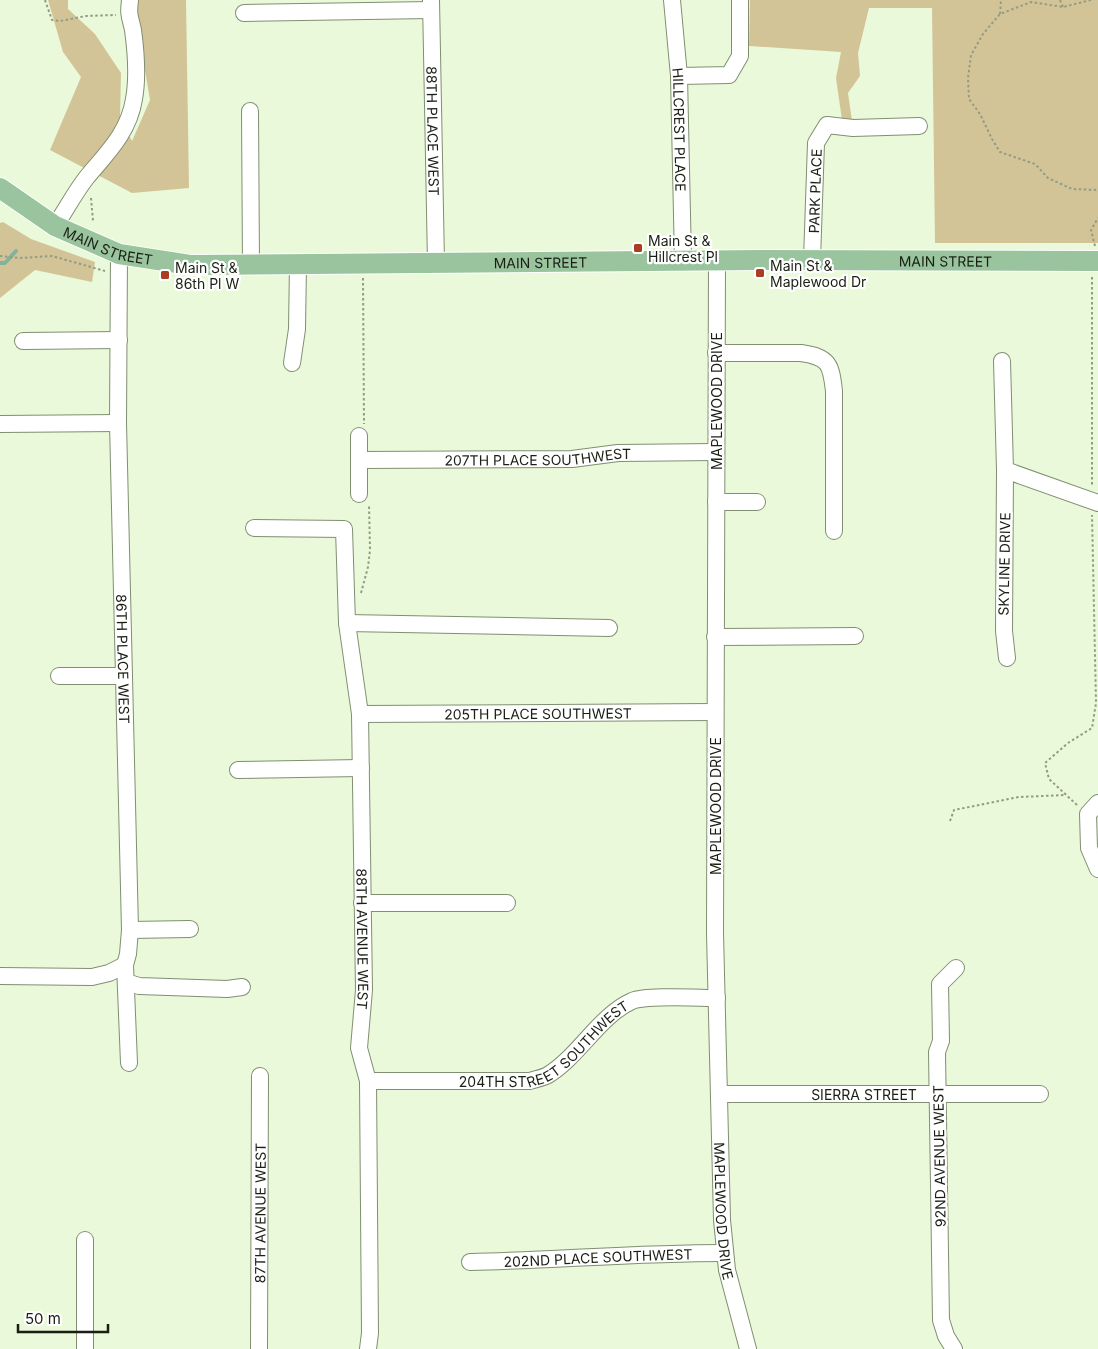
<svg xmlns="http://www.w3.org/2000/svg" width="1098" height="1349" font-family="Inter,sans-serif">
<rect width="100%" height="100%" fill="#eaf9d9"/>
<!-- forest -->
<path fill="#d3c498" d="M48,0h20v9l27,25 26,39 -1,44 12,24 18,-41 -16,-95 1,-5h51l3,188 -57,5 -82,-43 31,-73 -18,-25z
M750,0h348v243h-163l-3,-235h-63l-11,45 2,23 -12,17 4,28 -10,-1 -6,-42 5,-26 -92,-6z
M3,222l28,17 64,23 -3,20 -57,-12 -35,28v-75z"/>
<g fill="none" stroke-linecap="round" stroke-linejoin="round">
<!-- stream -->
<path stroke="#82b39d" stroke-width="4" d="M0,263h5l11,-12"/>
<!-- minor casing -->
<g stroke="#818e72" stroke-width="18">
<g id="minor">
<path id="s1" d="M431,0l5,263"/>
<path id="s2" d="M672,0l7,76 4,185"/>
<path d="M244,13l187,-3"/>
<path d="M679,76l50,-1 11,-19v-56"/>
<path d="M250,111l1,154"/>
<path d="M55,226c11,-16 20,-34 32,-49 20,-24 42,-45 47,-78 4,-22 2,-47 -1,-69 -3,-14 -5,-14 -3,-30"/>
<path id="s3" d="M119,254l-1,169 12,507 -2,24 -3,11 4,98"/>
<path id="s4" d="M717,260l-2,673 7,287 5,50 21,79"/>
<path id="s5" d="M812,260l4,-117 11,-18 26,3 66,-2"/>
<path d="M23,341l96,-1"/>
<path d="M716,353h85c28,4 30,11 33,38v140"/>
<path d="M1002,361l3,109 -1,161 3,27"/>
<path d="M292,363l5,-34 1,-65"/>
<path d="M0,424l118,-1"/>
<path id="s6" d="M359,460l213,-1 46,-6 98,-1"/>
<path d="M1005,470l93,33"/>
<path d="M359,494v-58"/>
<path d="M716,502h41"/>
<path id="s7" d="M254,528l90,1 3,94 13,91 4,276 -5,58 9,33 2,252 -2,16"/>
<path d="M347,623l262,5"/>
<path d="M715,637l140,-1"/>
<path d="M59,676h65"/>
<path id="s8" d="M360,714l355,-2"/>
<path d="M238,770l123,-2"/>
<path d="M1098,803l-10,11 1,34 9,21"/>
<path d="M362,903h145"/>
<path d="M130,930l60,-1"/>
<path d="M0,976l92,1 17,-4 16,-8"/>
<path d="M126,982l13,4 88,3 15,-2"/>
<path id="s9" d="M368,1081h162c5,-2 13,-3 18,-6 30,-18 52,-60 84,-74 15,-6 66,-3 85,-3"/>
<path id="s10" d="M719,1094h321"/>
<path id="s11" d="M470,1262c85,-2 169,-9 254,-9"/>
<path d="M85,1349v-109"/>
<path id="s12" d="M259,1349l1,-273"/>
<path d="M954,1349l-8,-13 -5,-16 -4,-268 4,-11 -1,-57 16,-16"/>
</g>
</g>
<!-- major casing -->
<g stroke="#fff" stroke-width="22">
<g id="major">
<path id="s13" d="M0,188l55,38 64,28 71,11 571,-5 337,1"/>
</g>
</g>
<!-- path -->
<path stroke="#929c85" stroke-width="2" stroke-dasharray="2.5 2.5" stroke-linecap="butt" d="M45,0l7,20 8,1 26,-5 30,-1
M1060,0l3,7
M1091,0l-28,7 -32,-5 -31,12 -17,20 -12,21 -3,23 1,21 11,15 12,25 8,13 35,12 13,14 24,11 26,1
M1000,14l1,-14
M91,198l2,23
M1095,246l-4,-16 7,-12
M0,256l20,2 32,-2 53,15
M1092,277v208
M363,278l1,146
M361,593l7,-26 2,-17 -1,-46
M1077,805l-28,-26 -4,-16 23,-20 24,-15 4,-25 -4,-188
M950,821l4,-11 65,-13 47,-2"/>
<!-- minor -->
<use href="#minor" stroke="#fff" stroke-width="16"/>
<!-- major -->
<use href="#major" stroke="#99c49e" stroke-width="20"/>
</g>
<!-- markers -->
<g fill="#a83f23" stroke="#fff" stroke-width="2">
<rect x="633" y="243" width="10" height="10" rx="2.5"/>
<rect x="755" y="268" width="10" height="10" rx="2.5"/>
<rect x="160" y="270" width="10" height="10" rx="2.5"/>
</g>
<g text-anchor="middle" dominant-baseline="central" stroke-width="4.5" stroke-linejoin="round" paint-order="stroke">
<!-- street labels -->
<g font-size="14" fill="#1a1f14" stroke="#fff">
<text stroke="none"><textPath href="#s2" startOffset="130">HILLCREST PLACE</textPath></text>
<text stroke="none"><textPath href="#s1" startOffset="131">88TH PLACE WEST</textPath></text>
<text stroke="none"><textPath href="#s5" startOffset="69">PARK PLACE</textPath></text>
<text stroke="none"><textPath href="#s13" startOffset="124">MAIN STREET</textPath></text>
<text stroke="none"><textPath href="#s13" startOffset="964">MAIN STREET</textPath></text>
<text stroke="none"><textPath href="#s13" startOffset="559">MAIN STREET</textPath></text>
<text transform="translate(716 401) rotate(-90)">MAPLEWOOD DRIVE</text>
<text stroke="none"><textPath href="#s6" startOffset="179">207TH PLACE SOUTHWEST</textPath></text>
<text transform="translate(1004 564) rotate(-89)">SKYLINE DRIVE</text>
<text stroke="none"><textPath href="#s3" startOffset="405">86TH PLACE WEST</textPath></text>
<text stroke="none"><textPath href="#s8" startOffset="178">205TH PLACE SOUTHWEST</textPath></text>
<text transform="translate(715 806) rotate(-90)">MAPLEWOOD DRIVE</text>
<text stroke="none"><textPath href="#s7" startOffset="501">88TH AVENUE WEST</textPath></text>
<text stroke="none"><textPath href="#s9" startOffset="189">204TH STREET SOUTHWEST</textPath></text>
<text stroke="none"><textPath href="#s10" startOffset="145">SIERRA STREET</textPath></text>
<text transform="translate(939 1156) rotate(-91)">92ND AVENUE WEST</text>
<text stroke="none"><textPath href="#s4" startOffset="951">MAPLEWOOD DRIVE</textPath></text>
<text stroke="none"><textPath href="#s12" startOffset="136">87TH AVENUE WEST</textPath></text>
<text stroke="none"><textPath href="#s11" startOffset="128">202ND PLACE SOUTHWEST</textPath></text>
</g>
<!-- poi labels -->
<g font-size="14" fill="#1a1f14" stroke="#fff" text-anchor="start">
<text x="648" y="240">Main St &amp;<tspan x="648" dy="16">Hillcrest Pl</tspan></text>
<text x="770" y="265">Main St &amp;<tspan x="770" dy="16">Maplewood Dr</tspan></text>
<text x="175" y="267">Main St &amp;<tspan x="175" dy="16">86th Pl W</tspan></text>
</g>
</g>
<!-- scale -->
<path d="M18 1324v8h90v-8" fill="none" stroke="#1a1f14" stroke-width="2.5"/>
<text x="25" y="1324" font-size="15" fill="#1a1f14" stroke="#ffffff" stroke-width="4" paint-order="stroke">50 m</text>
</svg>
